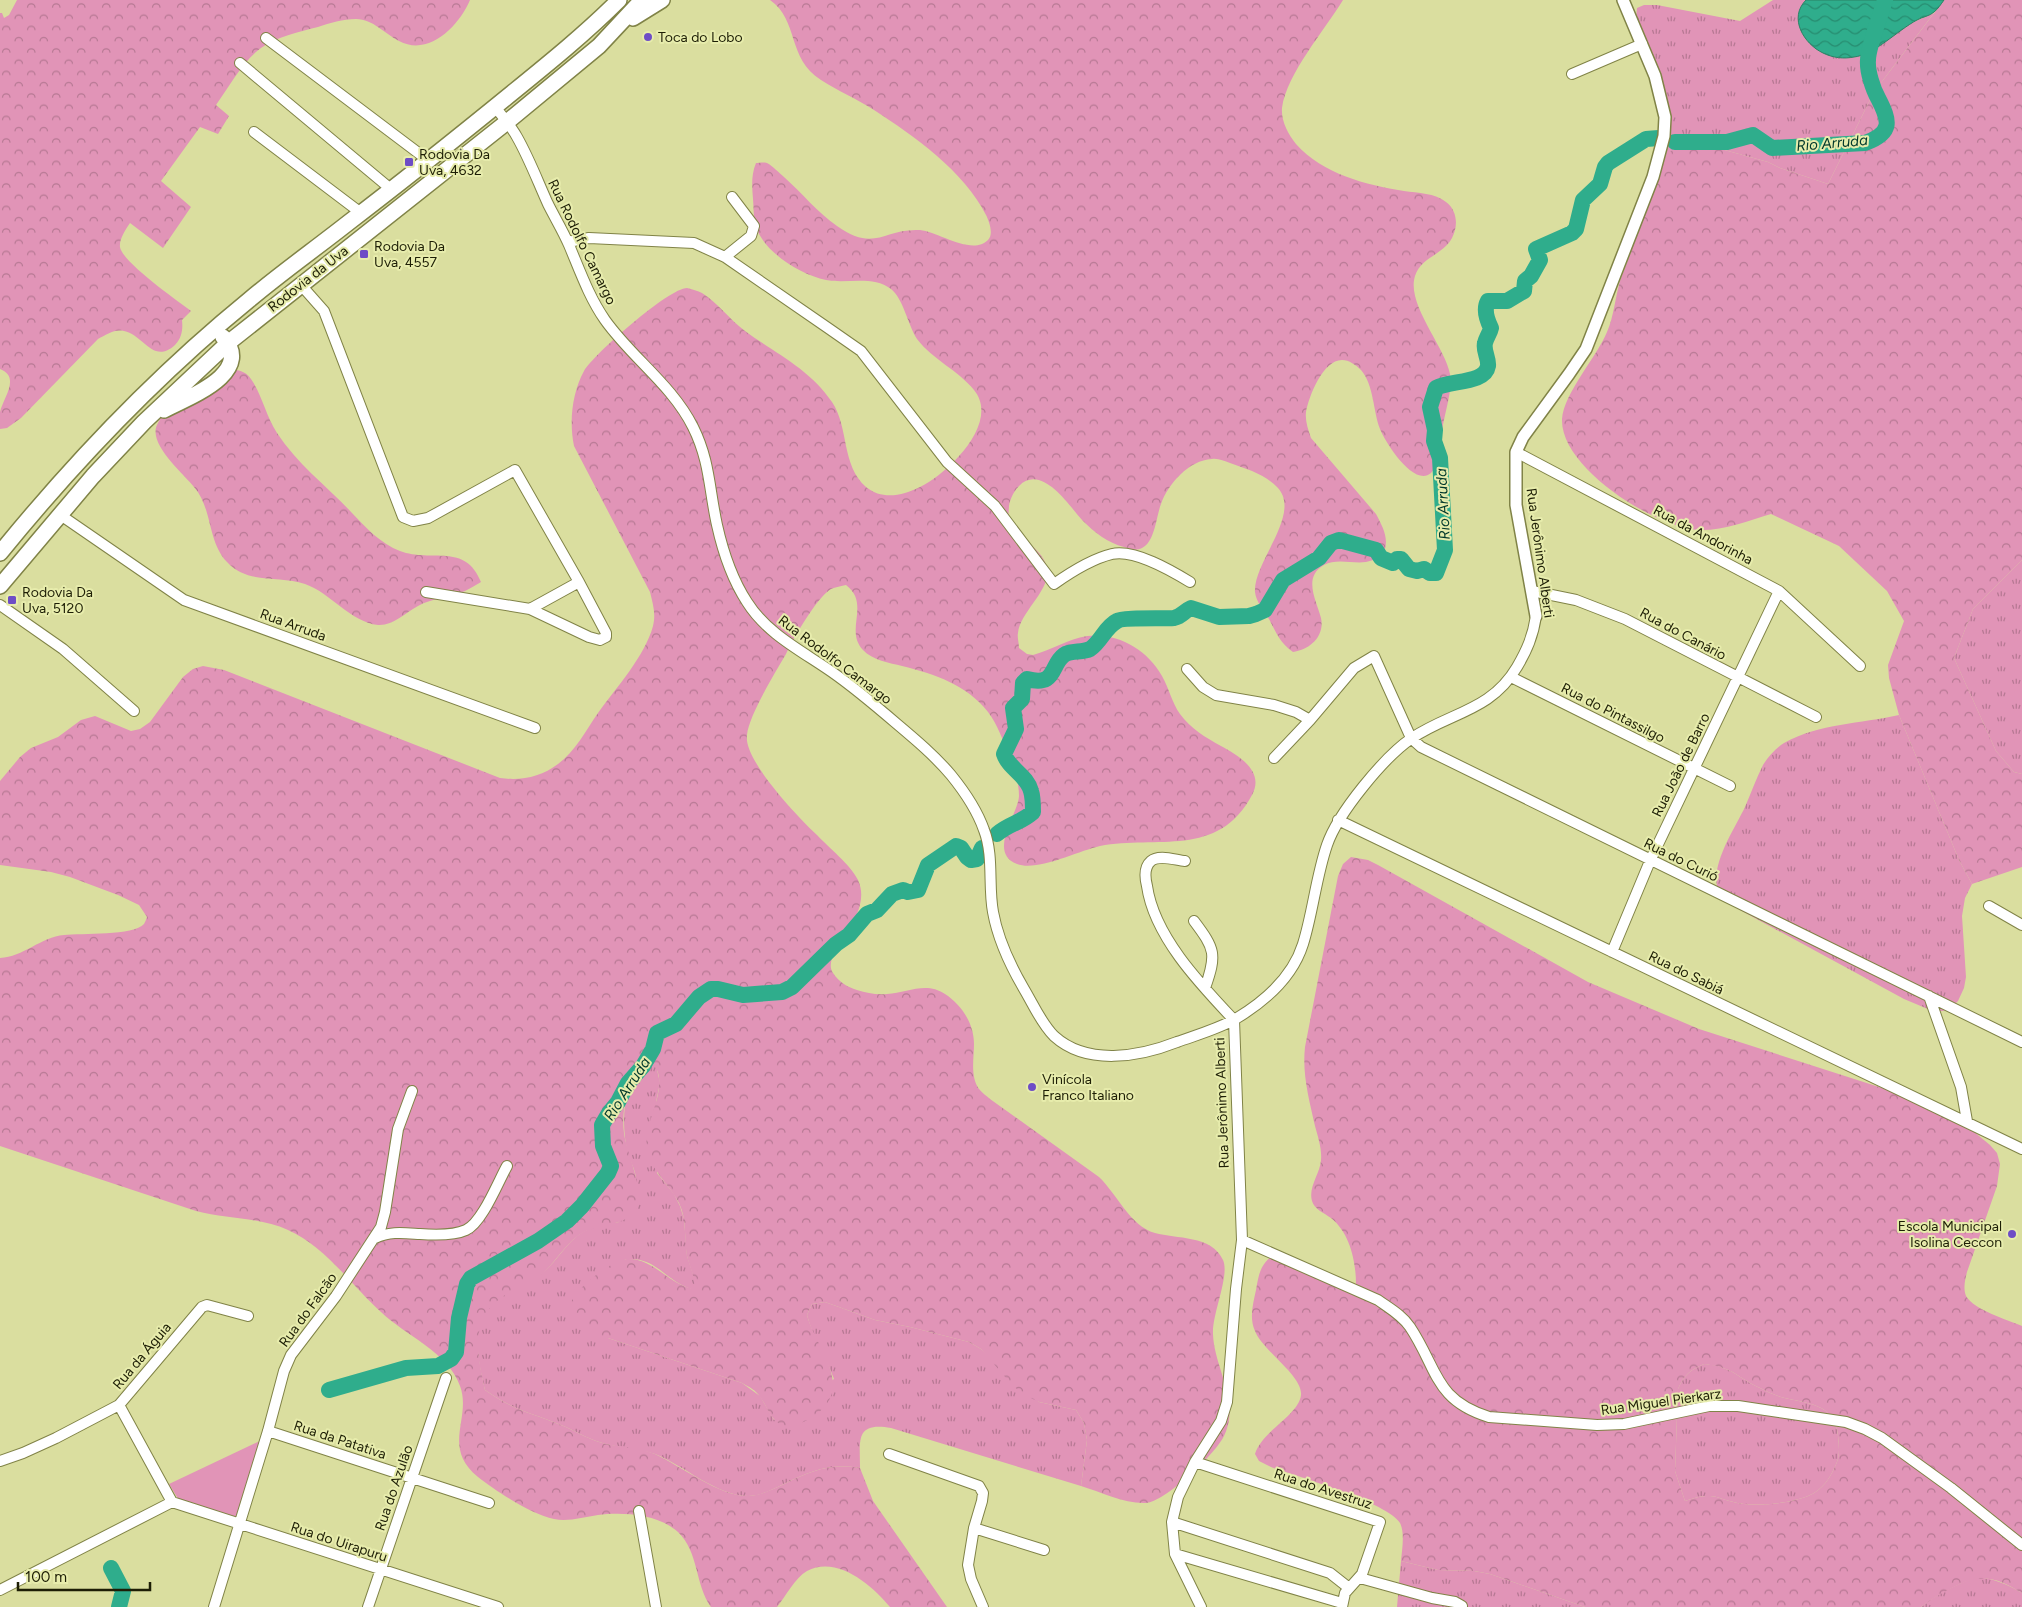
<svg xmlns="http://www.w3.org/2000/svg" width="2022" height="1607" font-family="Figtree,sans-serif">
<defs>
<pattern id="grass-tufts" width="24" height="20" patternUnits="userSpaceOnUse" patternTransform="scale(1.25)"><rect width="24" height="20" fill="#e194b7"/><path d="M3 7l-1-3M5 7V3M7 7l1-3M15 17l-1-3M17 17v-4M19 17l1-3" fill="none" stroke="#b67893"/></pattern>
<pattern id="forest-crowns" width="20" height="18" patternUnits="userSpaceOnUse" patternTransform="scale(1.25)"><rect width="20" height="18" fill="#e194b7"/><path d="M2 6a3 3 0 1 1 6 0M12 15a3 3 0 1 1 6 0" fill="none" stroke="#b67893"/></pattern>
<pattern id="water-waves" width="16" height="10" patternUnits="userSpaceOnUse" patternTransform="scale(1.25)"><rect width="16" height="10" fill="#2fad8c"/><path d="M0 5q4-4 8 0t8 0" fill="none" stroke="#278c70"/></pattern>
</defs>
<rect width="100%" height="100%" fill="#dade9f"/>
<!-- grass -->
<path fill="url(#grass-tufts)" d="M1773,0h33l-2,2 -1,33c10,13 19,18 35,20 33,4 37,-8 61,-25 11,-7 23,-12 35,-17l-60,79 -46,92 -48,-16 -12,-6 -58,-16 -11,-1 -38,10 5,-16 -30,-121 1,-10 7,-3h13l83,16z
M2022,560v214l-8,-2 -18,-21 -42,-93 19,-49z
M1899,715l60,145 13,24 -7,14 -3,18 4,61 -2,11 -6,13 -9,9 -14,2 -31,-13 -164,-89c-8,-7 -21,-13 -23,-24 -5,-24 18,-58 28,-79 6,-14 11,-28 18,-42 5,-8 13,-17 21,-22 36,-20 76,-19 115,-28z
M649,1059l7,6 4,18 -4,19 1,71 17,21 6,12 4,13 3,37 8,24v10c-23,-5 -34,-25 -55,-30 -4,-1 -10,0 -15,-1l-17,79 134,45 18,13 14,24 60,-41c-8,-22 -21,-41 -27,-64l5,-11 13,-2 50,18 35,7 59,15 12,7 58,53 37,8 8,13 3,17 -6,46 -190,-58c-36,-6 -31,12 -31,40 -30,-5 -50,3 -76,16 -11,5 -23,12 -36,12 -31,0 -65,-31 -93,-42 -18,-6 -38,-6 -56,-12 -13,-4 -25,-12 -38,-17 -30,-12 -48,-15 -76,-35 -5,-21 -12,-50 -3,-72 10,-23 41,-31 60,-45 15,-11 24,-31 41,-41 10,-6 24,-8 36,-10 4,-9 17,-36 17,-43 0,-8 -6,-18 -8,-26 -8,-30 -4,-67 13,-92z
M1704,1364c6,1 14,1 19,4 13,4 24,15 37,20 6,3 14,7 21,9 25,7 54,5 57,39 1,9 2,18 -1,26 -6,15 -14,28 -29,34 -17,7 -46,10 -64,8 -29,-4 -27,-14 -59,-3l-10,-30 3,-82c6,-14 12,-19 26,-25z
M1401,1561l37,9 36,1 16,3 95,33h-188z
M1977,1577c18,2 30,7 45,16v14h-101c16,-13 36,-23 56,-30z"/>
<!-- forest -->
<path fill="url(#forest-crowns)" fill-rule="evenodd" d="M17,0h453c-11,26 -41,57 -71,41 -14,-7 -26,-22 -43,-22 -13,0 -26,4 -38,8 -19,5 -40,9 -57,21 -18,13 -32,39 -45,57l13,11 -11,18 -18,-7 -39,54 30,26 -28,41 -33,-25c-4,6 -11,16 -10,24 2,15 58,54 71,64l-9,9c1,9 0,18 -7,25 -22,20 -31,-10 -51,-14 -10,-2 -18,4 -26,8l-77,79 -14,10 -7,1c0,-5 0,-12 0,-17 3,-14 21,-35 0,-43v-356h2l2,5 5,-3z
M770,0h573c-18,30 -56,73 -61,108 -1,13 6,26 14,36 27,30 70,41 108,47 14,2 31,2 42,11 12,9 12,25 6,36 -9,17 -31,19 -37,38 -9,28 30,71 35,98 3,16 -6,41 -8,57 -1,13 -1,32 -11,42 -17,15 -46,-31 -51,-44 -7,-18 -6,-44 -19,-59 -5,-5 -12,-10 -19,-10 -19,0 -33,36 -36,52 -1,9 2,17 5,26l65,76c8,15 15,28 5,44 -5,1 -10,3 -15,4 -14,2 -29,-4 -42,3 -22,12 -7,37 -3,53 4,19 -12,32 -28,34 -13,-9 -17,-20 -24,-33 -5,-8 -13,-17 -14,-27 -2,-30 48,-79 22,-105 -13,-13 -30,-18 -47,-24 -6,-2 -12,-5 -18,-4 -23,1 -44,25 -51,45 -5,13 -6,38 -19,44 -6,3 -13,1 -18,-1 -16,-4 -30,-15 -41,-26 -14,-15 -41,-58 -64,-35 -5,5 -9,13 -10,20 0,3 -1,8 0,11 5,21 33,29 38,51 5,21 -27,44 -29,65 -1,4 1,10 1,15l8,6 6,1c19,-5 35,-16 54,-19 30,-4 60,13 75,40 7,12 10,27 18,38 11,15 25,23 41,32 18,10 44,25 31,49 -34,64 -95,40 -152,51 -22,5 -63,26 -83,18 -30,-12 1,-49 2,-68 0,-14 -5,-28 -10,-41 -6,-14 -11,-30 -21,-43 -21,-27 -53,-38 -86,-46 -12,-3 -30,-6 -39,-16 -19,-20 8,-46 -17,-65 -4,1 -11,2 -15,4 -14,8 -38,50 -45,65 -11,19 -37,61 -39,81 -4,25 52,83 70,100 12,13 33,29 41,45 17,37 -39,73 -25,93 6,9 14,14 24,17 10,3 19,5 30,4 20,-1 39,-13 58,0 17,11 29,30 29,50 0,15 -4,32 5,45 3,4 8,7 11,10l109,78c18,17 31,49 56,56 21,6 57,2 68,27 7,16 -11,53 -10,74 1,29 20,57 16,86 -1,6 -4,16 -8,21 -10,16 -55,60 -75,62 -21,1 -45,-11 -65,-17l6,-46 -3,-17 -8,-13 -37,-8 -16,-8 -11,-9 -31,-36 -12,-7 -59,-15 -35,-7 -50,-18 -13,2 -5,11c10,37 52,75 2,104 -7,4 -20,10 -29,5 -10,-5 -13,-18 -20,-27 -4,-7 -11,-10 -18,-14l-134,-45c-12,-5 -33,-9 -38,-23 -8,-19 41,-55 57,-56 28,-1 42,27 68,30 0,-12 -5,-21 -8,-33 -3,-18 0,-37 -8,-53 -9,-17 -25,-30 -31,-49 -10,-30 29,-70 1,-95l-7,2c-14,18 -21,49 -18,72 2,19 25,66 10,80 -13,13 -34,11 -50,19 -16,8 -26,27 -40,40 -11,10 -26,15 -39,23 -36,23 -28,58 -20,95 28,20 46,23 76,35 13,5 25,13 38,17 19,6 37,4 56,12 26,12 64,42 93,42 12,0 25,-7 36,-12 26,-13 46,-21 76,-16l13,33 74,106h-57c-18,-22 -53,-52 -83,-36 -12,7 -21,25 -30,36h-66c-16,-22 -12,-55 -33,-75 -20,-18 -55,-20 -80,-17 -14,2 -30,7 -44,4 -22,-4 -58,-28 -76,-42 -37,-30 -6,-59 -18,-91 -12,-34 -54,-50 -79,-74 -29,-26 -56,-66 -93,-82 -29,-13 -61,-11 -92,-19l-196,-65v-188c23,-1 41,-21 64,-23 17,-2 70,1 80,-11 1,-2 2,-4 3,-7l-8,-12 -21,-10 -48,-18 -19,-5 -51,-7v-84l20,-24 11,-9 27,-11 23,-17 14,-4 36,15 9,-2 10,-7 33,-45 10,-8 10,-3 21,4 276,108c21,3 41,-1 58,-14 17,-12 28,-34 40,-51 18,-25 47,-57 55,-87 3,-12 0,-22 -3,-34l-76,-146c-5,-24 -2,-53 10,-75 10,-17 85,-83 103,-83 5,1 11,3 15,5 16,10 27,26 43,38 30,22 65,38 87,71 17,25 9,63 34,85 16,13 36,9 54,0 27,-13 81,-64 54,-97 -16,-20 -41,-30 -57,-51 -9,-14 -14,-41 -26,-50 -18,-14 -44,-5 -65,-9 -24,-5 -55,-24 -67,-46 -6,-10 -5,-23 -6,-35 -1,-12 -2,-24 3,-36 3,0 7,-1 11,0 6,3 12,10 17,14 18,16 34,36 53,49 38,27 47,2 83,4 19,2 52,26 68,10 6,-6 1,-19 -2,-25 -22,-44 -72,-79 -112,-105 -17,-11 -36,-19 -53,-30 -34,-21 -22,-60 -51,-80z
M1944,0h78v560l-49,49 -19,49 42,93 18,21 8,2v93l-50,17 -13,-24 -60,-145 -10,-37 -1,-13 16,-44 -17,-30 -48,-45 -68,-32c-23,7 -48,17 -73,16 -43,-3 -138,-62 -136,-111 2,-26 34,-61 45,-87 7,-16 8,-34 13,-51 4,-12 9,-23 13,-35 10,-30 19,-61 28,-91l20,-8 29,-1 58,16 12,6 48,16 46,-92z
M228,369c9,1 17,1 23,10 11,16 15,37 26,54 20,31 51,54 75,80 13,14 29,31 48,38 32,12 65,-9 81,31 -5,3 -10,6 -16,9 -15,7 -33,7 -47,15 -13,7 -25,20 -40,19 -28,-3 -47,-32 -73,-41 -26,-9 -57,1 -78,-22 -20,-21 -14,-53 -33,-75 -11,-14 -46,-43 -37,-62 8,-20 53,-45 71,-56z
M1351,857l17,3 10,5 210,117 111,47 205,66 46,21 23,15 17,14 7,8 3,11 -3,22 -30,86c-2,8 -4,16 -1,24 8,14 42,24 56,30v267c-28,-17 -42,-20 -72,-4 -10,5 -20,11 -29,18h-336l-95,-33 -16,-3 -36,-1 -37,-9c1,-11 4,-28 -1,-38 -11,-20 -104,-47 -129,-56l-12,-6 -4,-7c7,-23 44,-39 46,-59 2,-19 -39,-45 -46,-64 -6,-13 -2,-27 1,-41 3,-17 4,-25 18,-36l73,32 9,-2c0,-22 -6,-51 -25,-66 -7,-5 -17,-9 -19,-17 -4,-14 8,-27 9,-41 1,-11 -3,-23 -6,-34 -6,-27 -13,-52 -10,-79l33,-171 5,-12zM1704,1364c6,1 14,2 19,4 13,4 24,15 37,20 6,3 14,7 21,9 25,7 54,5 57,39 1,9 2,18 -1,26 -6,15 -14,28 -29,34 -17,7 -46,10 -64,8 -29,-4 -27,-14 -59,-3l-10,-30 3,-82c6,-14 12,-19 26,-25z"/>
<!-- park -->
<path fill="#e194b7" d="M264,1439l-26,82 -58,-19 -11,-18z"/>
<!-- water -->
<path fill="url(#water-waves)" stroke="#2a8264" d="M1806,0h138c-3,4 -6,9 -10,12 -4,4 -12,5 -17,8 -19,10 -43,35 -63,37 -10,2 -21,1 -31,-4 -19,-9 -35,-35 -17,-53z"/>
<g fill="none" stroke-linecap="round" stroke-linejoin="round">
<!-- river -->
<path stroke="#2fad8c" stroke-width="16" d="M1675,142h52l26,-7 19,13 93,-5c28,-10 25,-22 13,-45 -5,-9 -11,-27 -10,-38 0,-13 13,-46 17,-60
M997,834c13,-11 24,-11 36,-22 0,-7 0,-15 -2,-21 -4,-16 -22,-22 -27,-37l12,-25 -3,-21 9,-9 1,-16 4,-4c30,8 23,-14 37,-24 7,-5 18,-2 26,-6 11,-7 15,-22 27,-28 6,-4 46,-2 57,-3 8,-2 10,-7 17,-10l28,9 30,-1 7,-2 9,-4 18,-30 36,-22 12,-15 8,-3 37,10 5,8 12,5 4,-4h4l8,10 8,2 7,-2 6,4h6l9,-23 -5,-92 -6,-17 1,-11 -5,-23 6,-19c14,-8 49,-4 52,-22 1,-8 -5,-15 -3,-23 1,-5 5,-10 6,-15 -4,-8 -8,-18 -3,-27h19l17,-10 1,-10 6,-5 9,-16 -4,-11 36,-16 4,-4 7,-29 17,-16 5,-17 3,-4 38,-24 13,-1
M329,1390l77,-22 32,-2 13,-7 5,-7 3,-34 8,-34 4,-6 67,-37 29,-20 15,-15 26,-33 3,-7 -8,-20 -1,-21 7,-12 9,-11 10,-19 15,-17 10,-17 4,-16 19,-9 23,-27 12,-8h7l25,6 39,-3 10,-5 44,-43 13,-9 18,-21 10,-4 15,-16 11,-4 5,2 10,-2 10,-25 28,-19 5,2 6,9 4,3 6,-1 5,-11
M111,1568l12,23 -4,16"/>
<!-- minor casing -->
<g stroke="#808347" stroke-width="12">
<path id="minor" d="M266,38l163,123
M240,63l152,127
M1572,74l70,-30
M495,107c8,10 16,19 22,30 12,21 21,45 31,67 7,14 15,27 21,41 11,26 20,52 36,75 27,38 67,65 88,107 17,34 16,62 24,98 6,27 15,54 30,77 20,32 55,49 85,70 23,16 44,34 65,52 19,16 38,32 54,51 13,16 26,35 33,55 10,26 4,55 9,82 5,28 17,53 31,77 9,15 17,34 30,47 33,30 85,21 123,6 19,-7 42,-13 60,-24 28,-17 56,-42 66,-74 10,-32 13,-67 24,-99 11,-32 57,-88 85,-107 39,-26 79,-27 105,-71 10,-17 16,-31 19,-51
M254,132l107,81
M568,242l21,-4 105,5 31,14 103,71 33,23 86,111 48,44 59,78c17,-12 37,-25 58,-30 23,-5 60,17 78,28
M725,257l26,-21 3,-10 -22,-29
M301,285l23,26 79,206 10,4 15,-3 87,-48 64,112 -49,27 -104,-17
M1516,452l263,139 81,75
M59,514l125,86 351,128
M1532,591l44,9 49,19 191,98
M0,605l63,44 71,62
M530,609l59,28 11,3 6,-3v-4l-27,-51
M1187,669l16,18 13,8 58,10 22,7 14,8
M1511,677l219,109
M1274,758l36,-38 44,-52 20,-12 37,82 10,9 601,295
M1338,820l684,329
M1185,861c-10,-1 -26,-7 -34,0 -7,6 -6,17 -4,25 7,50 53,98 87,134
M1989,906l33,19
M1194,921c21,28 23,33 11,67
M1612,952l38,-91 129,-270
M1929,996l32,91 6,34
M375,1238c15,-7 29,-5 45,-4 14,1 33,2 46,-4 16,-7 32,-48 41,-64
M1242,1240l136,60c11,8 24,15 32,27 28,42 24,73 79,90l108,8 27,-1 85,-18h29l108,16 19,7 17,9 69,50 71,57
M119,1405l53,97
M268,1431l221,72
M889,1454l90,32 4,7 -1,8 -8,27 -6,37 3,14 12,28
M0,1461l23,-8 33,-15 63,-33 83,-98 5,-2 41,11
M1195,1462l185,60 -18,52 -17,19 -3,14
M172,1502l326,105
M639,1511l17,96
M1172,1522l158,51 19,15
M974,1528l70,22
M1175,1554l167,49
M1360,1578l72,20 23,4 7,4
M0,1590l172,-88
M214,1607l54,-176 16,-60 7,-16 45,-59 45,-69 4,-15 13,-83 14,-38
M368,1607l78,-229
M1201,1607l-26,-53 -3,-32 6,-25 17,-35 26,-41 6,-19 9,-113 6,-49 -8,-220"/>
</g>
<!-- tertiary casing -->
<g stroke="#808347" stroke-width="14">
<path id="tertiary" d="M1536,616l-20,-111v-53l7,-15 46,-63 17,-25 67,-172 11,-41 1,-19 -10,-41 -32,-76"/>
</g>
<!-- primary casing -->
<g stroke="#808347" stroke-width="18">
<path id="primary" d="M633,18l29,-18
M164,410c25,-13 91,-37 59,-73
M0,553c75,-92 157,-178 249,-253 32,-27 66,-51 99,-77 55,-42 110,-86 164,-130 37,-30 74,-60 107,-93
M0,586l93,-110 51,-54 84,-79 279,-221 92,-76 43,-46"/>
</g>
<!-- minor -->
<use href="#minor" stroke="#fff" stroke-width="10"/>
<!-- tertiary -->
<use href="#tertiary" stroke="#fff" stroke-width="11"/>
<!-- primary -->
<use href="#primary" stroke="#fff" stroke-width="15"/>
</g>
<!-- markers -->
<g fill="#6e4dc6" stroke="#e7ecac" stroke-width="2">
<circle cx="648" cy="37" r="5"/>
<rect x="404" y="157" width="10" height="10" rx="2.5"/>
<rect x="359" y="249" width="10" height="10" rx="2.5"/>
<rect x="7" y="595" width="10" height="10" rx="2.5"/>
<circle cx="1032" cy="1087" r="5"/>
<circle cx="2012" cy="1234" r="5"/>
</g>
<g text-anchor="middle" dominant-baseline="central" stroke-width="4" stroke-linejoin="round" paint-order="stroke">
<!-- poi labels -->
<g font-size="14" fill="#1d1e05" stroke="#e7ecac" text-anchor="start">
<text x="658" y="37">Toca do Lobo</text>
<text x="419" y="154">Rodovia Da<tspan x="419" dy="16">Uva, 4632</tspan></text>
<text x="374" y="246">Rodovia Da<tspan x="374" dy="16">Uva, 4557</tspan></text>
<text x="22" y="592">Rodovia Da<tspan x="22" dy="16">Uva, 5120</tspan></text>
<text x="1042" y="1079">Vinícola<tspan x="1042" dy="16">Franco Italiano</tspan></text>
<text x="2002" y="1226" text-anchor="end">Escola Municipal<tspan x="2002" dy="16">Isolina Ceccon</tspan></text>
</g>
<!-- street labels -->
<g font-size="14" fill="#1d1e05" stroke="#e7ecac">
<text transform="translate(582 242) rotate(64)">Rua Rodolfo Camargo</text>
<text transform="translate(308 279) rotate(-38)">Rodovia da Uva</text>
<text transform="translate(1703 535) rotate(28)">Rua da Andorinha</text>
<text transform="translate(1540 553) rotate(82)">Rua Jerônimo Alberti</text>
<text transform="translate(293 625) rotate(20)">Rua Arruda</text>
<text transform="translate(1683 634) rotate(28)">Rua do Canário</text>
<text transform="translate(835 660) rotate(37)">Rua Rodolfo Camargo</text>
<text transform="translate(1613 713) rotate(27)">Rua do Pintassilgo</text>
<text transform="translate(1681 765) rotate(-64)">Rua João de Barro</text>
<text transform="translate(1681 860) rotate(26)">Rua do Curió</text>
<text transform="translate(1686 973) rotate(26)">Rua do Sabiá</text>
<text transform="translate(1222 1103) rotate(-92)">Rua Jerônimo Alberti</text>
<text transform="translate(308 1310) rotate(-54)">Rua do Falcão</text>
<text transform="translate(142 1356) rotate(-50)">Rua da Águia</text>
<text transform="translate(1661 1402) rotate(-8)">Rua Miguel Pierkarz</text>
<text transform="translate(340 1440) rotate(18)">Rua da Patativa</text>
<text transform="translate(394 1488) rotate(-71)">Rua do Azulão</text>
<text transform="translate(1323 1489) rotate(18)">Rua do Avestruz</text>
<text transform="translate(339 1542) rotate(18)">Rua do Uirapuru</text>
</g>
<!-- water labels -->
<g font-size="15" font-style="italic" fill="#00382b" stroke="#e7ecac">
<text transform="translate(1832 143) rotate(-5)">Rio Arruda</text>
<text transform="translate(1443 504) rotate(-93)">Rio Arruda</text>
<text transform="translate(627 1089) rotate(-57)">Rio Arruda</text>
</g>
</g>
<!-- scale -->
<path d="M18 1582v8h132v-8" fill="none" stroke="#1d1e05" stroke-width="2.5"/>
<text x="25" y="1582" font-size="15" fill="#1d1e05" stroke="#e7ecac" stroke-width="4" paint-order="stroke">100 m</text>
</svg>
